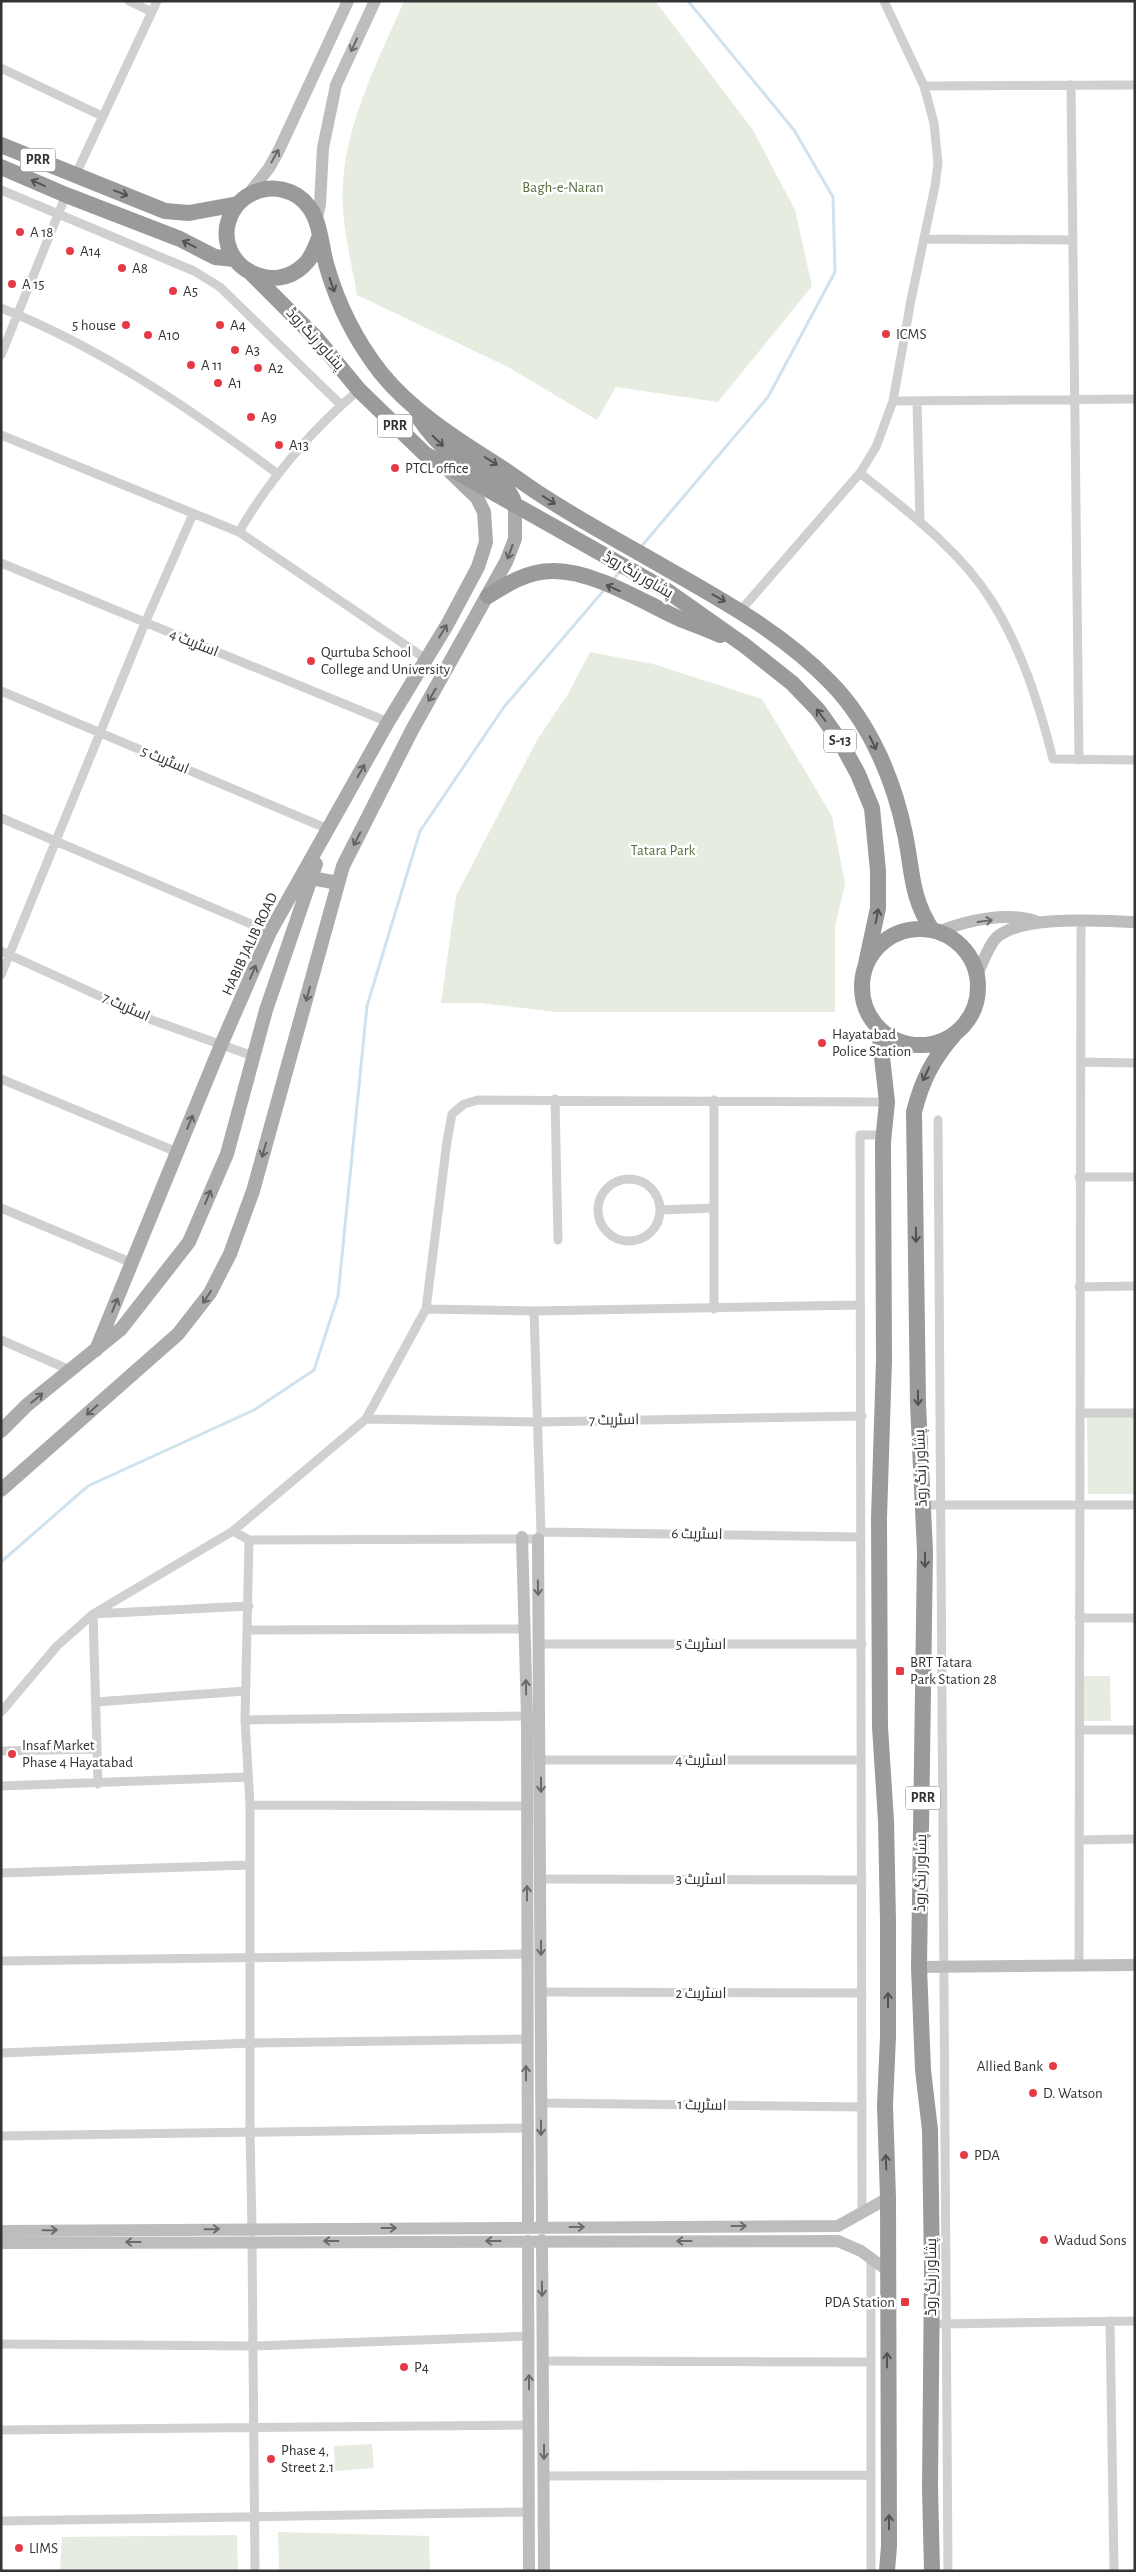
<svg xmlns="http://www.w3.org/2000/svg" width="1136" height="2572" font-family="'Alegreya Sans',Cairo,sans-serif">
<rect width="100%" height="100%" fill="#fff"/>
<!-- green -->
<path fill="#e6ecdf" d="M404,1h251l98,129 42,80 17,76 -94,116 -102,-15 -19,33 -89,-53 -151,-72c-6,-36 -17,-76 -14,-114 5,-64 36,-122 61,-180z
M590,652l63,12 109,35 70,117 13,68 -10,42v86h-278l-76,-9h-40l15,-107 81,-156 31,-46z
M1135,1416v78h-47l-1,-77z
M1082,1676h28l1,45h-28z
M372,2444l2,24 -39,3 -1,-25z
M278,2532l151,4 1,35h-151z
M237,2535l1,36h-178l2,-34z"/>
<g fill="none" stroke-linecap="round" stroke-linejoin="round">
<!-- stream -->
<path stroke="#cfe2ee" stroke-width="3" d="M640,548l128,-151 67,-125 -2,-75 -39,-67 -106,-129
M612,581l9,-11
M1,1562l87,-76 166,-76 60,-40 24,-74 29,-290 53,-175 84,-124 101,-118"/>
<!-- street -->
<path stroke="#d0d0d0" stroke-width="9" d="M129,1l23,11
M1,68l101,48
M1071,85l8,675
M924,86l211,-1
M75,176l82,-175
M1,190l193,81 26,16 121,118
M924,239l149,1
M1,308c101,40 191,102 277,166
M1,355l65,-160
M893,401l242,-2
M917,401l3,121
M1,435l238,97 187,127
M860,473c47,38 99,76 131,127 31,49 48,104 62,159l82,1
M239,532c30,-52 73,-103 120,-142
M1,563l387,159
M741,610l119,-137 16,-26 17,-46 18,-101 24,-114 3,-23 -4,-40 -10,-37 -40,-85
M1,691l327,138
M1,818l269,114
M1,951l151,69 101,36
M1,975l144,-352 48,-109
M1081,1062l54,1
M1,1079l176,73
M555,1099l3,141
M938,1120l10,1451
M1079,1177h56
M598 1210a31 31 0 1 1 62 0a31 31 0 1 1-62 0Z
M1,1208l131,55
M660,1210l54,-2
M1079,1287l56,-1
M426,1309l108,2 326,-6
M714,1309v-209
M534,1311l7,221
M1,1340l69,30
M1080,1413h55
M366,1419l172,3 324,-6
M923,1505h212
M233,1531l16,9 289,-1 3,-7 319,5
M249,1540l-4,180 5,85v326l2,97
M1079,1618h56
M247,1630l278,-1
M539,1644h323
M96,1702l149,-11
M1,1712l56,-66 36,-32 140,-83 133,-112 60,-110 21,-168 5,-27 12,-10 14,-4 409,2
M245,1720l282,-4
M1079,1730h56
M1,1751l96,-2
M541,1760h320
M98,1784l-5,-170 156,-8
M1,1786l247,-9
M250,1805l277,1
M1079,1840l56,-1
M1,1873l248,-8
M541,1879l321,1
M1,1961l526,-7
M1079,1965l2,-1044
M541,1992l321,1
M1,2053l250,-10 275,-4
M541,2103l321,4
M1,2136l526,-8
M862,2213l-2,-1078h23
M252,2241l3,330
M1110,2321l4,250
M942,2324l193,-3
M1,2344l251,2 277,-10
M544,2361l327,1
M1,2430l528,-5
M544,2476l327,-1
M1,2521l527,-9
M871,2571v-312"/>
<!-- secondary -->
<path stroke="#bdbdbd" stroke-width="12" d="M247,196l22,-28 10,-18 69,-149
M316,222l4,-18 3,-56 13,-63 39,-84
M938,932c29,-12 71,-21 100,-10
M977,975c6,-12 10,-27 19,-37 26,-24 105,-17 139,-16
M522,1537l5,179 1,511
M538,1539l4,688
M919,1967l216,-2
M1,2231l837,-5 50,-28
M542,2240l2,331
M528,2241l1,330
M1,2243l837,-2 23,10 26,19"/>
<!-- primary -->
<path stroke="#ababab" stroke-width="14" d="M311,878l27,5
M96,1350l125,-305 49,-113 118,-210 59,-97 31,-58 8,-25 -2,-30 -7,-14 -28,-27
M1,1431l26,-26 94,-76 68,-87 38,-88 39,-144 50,-146
M1,1490l177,-156 32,-41 20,-39 23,-63 90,-325 69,-136 94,-168 9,-23v-34"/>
<!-- highway -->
<path stroke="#9a9a9a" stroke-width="16" d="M1,145l164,66 24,2 49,-9
M1,167l65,28 114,44 35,18 19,2
M319,238c-4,10 -7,20 -15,27 -30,30 -83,4 -77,-38 3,-15 12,-28 26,-34 19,-9 43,-4 56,14 12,16 12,41 18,60 11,38 29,74 54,106 30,37 72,64 113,90 18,11 34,24 52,35 34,22 69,41 104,61 64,37 129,70 181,124 39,40 63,97 74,151 8,38 5,61 27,96
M252,274l65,65 42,51 66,64 241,136 78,55 48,38 26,27 22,31 18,33 14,34 6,63v37l-12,56
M417,415c10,15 21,29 36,40 22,17 54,21 62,50
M488,596c19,-12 40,-25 64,-25 41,-1 91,31 128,48 13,5 27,10 40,16
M862 987a58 58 0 1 1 116 0a58 58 0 1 1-116 0Z
M879,1030l8,72 -4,40 1,218 -5,158 1,209 6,94 2,99v116l-3,69 3,93 1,348 -2,25
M932,2571l-2,-83 2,-217 -2,-141 -7,-60 -4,-103 6,-416 -7,-147 -4,-292c8,-32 19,-53 40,-77"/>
</g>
<!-- one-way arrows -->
<defs><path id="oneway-shaft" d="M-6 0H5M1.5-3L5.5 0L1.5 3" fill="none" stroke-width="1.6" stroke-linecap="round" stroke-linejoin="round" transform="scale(1.25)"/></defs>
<g stroke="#6a6a6a">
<use href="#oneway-shaft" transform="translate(354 45) rotate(115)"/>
<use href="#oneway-shaft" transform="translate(275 156) rotate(-61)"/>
<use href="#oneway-shaft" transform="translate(985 921) rotate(-8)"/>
<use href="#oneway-shaft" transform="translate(538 1588) rotate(89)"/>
<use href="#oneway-shaft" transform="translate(526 1687) rotate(-91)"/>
<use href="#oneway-shaft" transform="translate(541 1785) rotate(90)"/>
<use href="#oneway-shaft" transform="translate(527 1893) rotate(-90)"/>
<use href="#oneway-shaft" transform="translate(541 1948) rotate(90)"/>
<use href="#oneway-shaft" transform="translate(526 2073) rotate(-90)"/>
<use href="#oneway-shaft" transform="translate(541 2128) rotate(90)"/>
<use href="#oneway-shaft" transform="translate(739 2226)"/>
<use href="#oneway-shaft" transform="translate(577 2227)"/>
<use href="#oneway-shaft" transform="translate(389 2228)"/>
<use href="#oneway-shaft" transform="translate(212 2229) rotate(-1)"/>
<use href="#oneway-shaft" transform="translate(50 2230) rotate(-1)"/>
<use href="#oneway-shaft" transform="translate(331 2241) rotate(180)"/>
<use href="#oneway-shaft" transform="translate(493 2241) rotate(180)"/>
<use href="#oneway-shaft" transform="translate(684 2241) rotate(-180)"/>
<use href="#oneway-shaft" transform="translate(133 2242) rotate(180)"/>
<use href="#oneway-shaft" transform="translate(542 2289) rotate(89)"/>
<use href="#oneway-shaft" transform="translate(529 2382) rotate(-90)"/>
<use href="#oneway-shaft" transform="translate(544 2452) rotate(90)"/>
</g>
<g stroke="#525252">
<use href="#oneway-shaft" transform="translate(38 183) rotate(-156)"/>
<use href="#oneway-shaft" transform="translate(121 193) rotate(21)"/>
<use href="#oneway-shaft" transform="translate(189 244) rotate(-153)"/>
<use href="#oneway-shaft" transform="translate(332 285) rotate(71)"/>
<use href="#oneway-shaft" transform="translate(438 441) rotate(44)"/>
<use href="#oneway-shaft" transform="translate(491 461) rotate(32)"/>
<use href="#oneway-shaft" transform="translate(549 500) rotate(32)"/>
<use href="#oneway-shaft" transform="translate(613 588) rotate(-156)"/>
<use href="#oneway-shaft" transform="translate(719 598) rotate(29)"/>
<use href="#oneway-shaft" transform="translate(821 715) rotate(-127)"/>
<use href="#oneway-shaft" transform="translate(873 743) rotate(64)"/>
<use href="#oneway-shaft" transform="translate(877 916) rotate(-79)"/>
<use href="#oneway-shaft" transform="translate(926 1074) rotate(115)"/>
<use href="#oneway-shaft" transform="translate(916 1235) rotate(89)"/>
<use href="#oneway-shaft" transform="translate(918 1398) rotate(89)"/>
<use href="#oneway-shaft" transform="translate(925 1560) rotate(90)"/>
<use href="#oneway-shaft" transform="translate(888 2000) rotate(-90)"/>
<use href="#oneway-shaft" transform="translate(886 2162) rotate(-92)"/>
<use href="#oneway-shaft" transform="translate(887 2360) rotate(-90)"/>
<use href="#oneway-shaft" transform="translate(889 2522) rotate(-90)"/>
</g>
<g stroke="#636363">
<use href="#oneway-shaft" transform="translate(510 552) rotate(110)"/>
<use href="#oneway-shaft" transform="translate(443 631) rotate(-59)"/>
<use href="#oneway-shaft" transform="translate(432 695) rotate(120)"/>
<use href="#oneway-shaft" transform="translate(361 771) rotate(-61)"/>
<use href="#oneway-shaft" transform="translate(357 839) rotate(117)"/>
<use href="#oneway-shaft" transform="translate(253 972) rotate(-66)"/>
<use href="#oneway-shaft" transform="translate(308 994) rotate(105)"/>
<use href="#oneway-shaft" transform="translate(190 1122) rotate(-68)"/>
<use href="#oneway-shaft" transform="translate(264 1150) rotate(106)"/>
<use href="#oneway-shaft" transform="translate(208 1197) rotate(-67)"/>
<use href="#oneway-shaft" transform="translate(207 1297) rotate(123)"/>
<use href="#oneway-shaft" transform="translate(115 1305) rotate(-68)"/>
<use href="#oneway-shaft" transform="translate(37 1398) rotate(-40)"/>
<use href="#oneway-shaft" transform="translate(92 1410) rotate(138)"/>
</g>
<!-- markers -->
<g fill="#e63946" stroke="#fff" stroke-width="2">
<circle cx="20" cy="232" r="5"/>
<circle cx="70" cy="251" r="5"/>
<circle cx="122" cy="268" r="5"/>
<circle cx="12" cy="284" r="5"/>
<circle cx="173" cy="291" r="5"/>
<circle cx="126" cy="325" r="5"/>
<circle cx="220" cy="325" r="5"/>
<circle cx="886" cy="334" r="5"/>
<circle cx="148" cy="335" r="5"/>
<circle cx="235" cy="350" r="5"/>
<circle cx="191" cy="365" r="5"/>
<circle cx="258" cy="368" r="5"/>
<circle cx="218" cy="383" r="5"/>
<circle cx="251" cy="417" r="5"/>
<circle cx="279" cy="445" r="5"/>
<circle cx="395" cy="468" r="5"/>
<circle cx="311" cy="661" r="5"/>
<circle cx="822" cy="1043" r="5"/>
<rect x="895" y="1666" width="10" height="10" rx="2.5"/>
<circle cx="12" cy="1754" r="5"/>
<circle cx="1053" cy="2066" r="5"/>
<circle cx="1033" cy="2093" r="5"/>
<circle cx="964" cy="2155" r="5"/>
<circle cx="1044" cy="2240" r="5"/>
<rect x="900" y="2297" width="10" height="10" rx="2.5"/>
<circle cx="404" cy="2367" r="5"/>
<circle cx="271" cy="2459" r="5"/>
<circle cx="19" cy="2548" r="5"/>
</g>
<g text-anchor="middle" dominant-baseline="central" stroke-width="5" stroke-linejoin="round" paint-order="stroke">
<!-- shield labels -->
<g fill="#fff" stroke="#707070" stroke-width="1">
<rect x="20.5" y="148.5" width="35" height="23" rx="4"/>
<rect x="377.5" y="414.5" width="35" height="23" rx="4"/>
<rect x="824" y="729.5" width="32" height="23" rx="4"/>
<rect x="905.5" y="1786.5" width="35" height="23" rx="4"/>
</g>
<g font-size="14" font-weight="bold" fill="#333">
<text x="38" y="160">PRR</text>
<text x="395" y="426">PRR</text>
<text x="840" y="741">S-13</text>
<text x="923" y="1798">PRR</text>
</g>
<!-- park labels -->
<g font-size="15" fill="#56703f" stroke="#fff">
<text x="563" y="187">Bagh-e-Naran</text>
<text x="663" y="850">Tatara Park</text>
</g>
<!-- poi labels -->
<g font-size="15" fill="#333" stroke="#fff" text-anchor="start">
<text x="30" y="232">A 18</text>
<text x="80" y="251">A14</text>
<text x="132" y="268">A8</text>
<text x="22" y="284">A 15</text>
<text x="183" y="291">A5</text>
<text x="116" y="325" text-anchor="end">5 house</text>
<text x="230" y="325">A4</text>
<text x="896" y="334">ICMS</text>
<text x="158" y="335">A10</text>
<text x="245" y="350">A3</text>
<text x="201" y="365">A 11</text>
<text x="268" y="368">A2</text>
<text x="228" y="383">A1</text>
<text x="261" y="417">A9</text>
<text x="289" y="445">A13</text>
<text x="405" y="468">PTCL office</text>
<text x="321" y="652">Qurtuba School<tspan x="321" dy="17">College and University</tspan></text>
<text x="832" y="1034">Hayatabad<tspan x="832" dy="17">Police Station</tspan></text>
<text x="910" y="1662">BRT Tatara<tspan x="910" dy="17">Park Station 28</tspan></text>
<text x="22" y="1745">Insaf Market<tspan x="22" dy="17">Phase 4 Hayatabad</tspan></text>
<text x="1043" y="2066" text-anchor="end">Allied Bank</text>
<text x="1043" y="2093">D. Watson</text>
<text x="974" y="2155">PDA</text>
<text x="1054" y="2240">Wadud Sons</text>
<text x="895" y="2302" text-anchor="end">PDA Station</text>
<text x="414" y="2367">P4</text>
<text x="281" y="2450">Phase 4,<tspan x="281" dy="17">Street 2.1</tspan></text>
<text x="29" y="2548">LIMS</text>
</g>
<!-- street labels -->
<g font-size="15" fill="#333" stroke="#fff">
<text transform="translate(315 339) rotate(48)">پشاور رنگ روڈ</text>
<text transform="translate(638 575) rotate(30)">پشاور رنگ روڈ</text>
<text transform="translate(194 643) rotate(22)">اسٹریٹ 4</text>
<text transform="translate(165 760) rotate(23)">اسٹریٹ 5</text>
<text transform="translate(250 944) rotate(-65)">HABIB JALIB ROAD</text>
<text transform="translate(126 1007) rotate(24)">اسٹریٹ 7</text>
<text transform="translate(614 1420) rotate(-1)">اسٹریٹ 7</text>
<text transform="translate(921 1468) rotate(-92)">پشاور رنگ روڈ</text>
<text transform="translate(697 1534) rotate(1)">اسٹریٹ 6</text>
<text x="701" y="1644">اسٹریٹ 5</text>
<text x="701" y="1760">اسٹریٹ 4</text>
<text transform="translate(921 1873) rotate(-89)">پشاور رنگ روڈ</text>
<text x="701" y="1879">اسٹریٹ 3</text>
<text x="701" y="1993">اسٹریٹ 2</text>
<text transform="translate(702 2105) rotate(1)">اسٹریٹ 1</text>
<text transform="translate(931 2277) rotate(-90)">پشاور رنگ روڈ</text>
</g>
</g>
<!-- border -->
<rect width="1136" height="2572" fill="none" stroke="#333333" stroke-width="5"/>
</svg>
